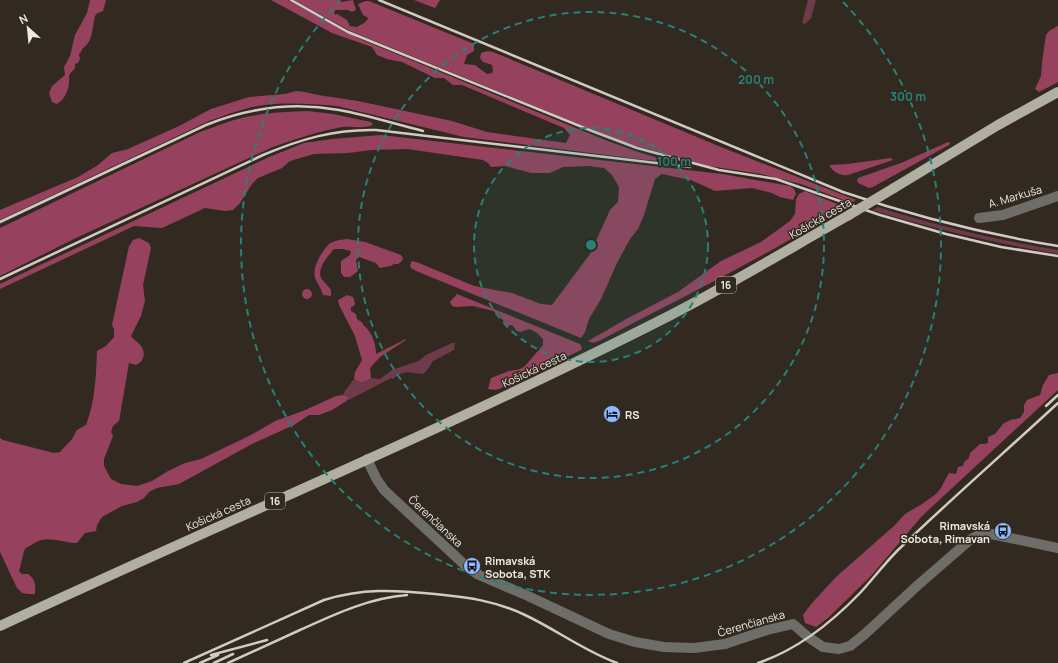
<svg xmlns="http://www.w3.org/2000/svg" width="1058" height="663" font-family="Manrope,sans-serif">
<rect width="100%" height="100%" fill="#322a20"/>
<!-- green -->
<path fill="#6f3a4a" d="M808,0h8l-5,18 -6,6 -3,-1z
M878,207c59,19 119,33 180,43v4c-63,-11 -125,-25 -186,-44z
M452,343h3l-1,7 -21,11 -5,8 -5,5c-14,-1 -18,-5 -30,5l-2,-1 -46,24 2,-5 -4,-2 2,-4 9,-12c7,5 11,3 17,-1l9,1 12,-9 27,-9 7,-6z"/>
<!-- forest -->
<path fill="#96415d" d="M90,0h16l-3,11 -7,3c-5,12 -1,26 -14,35l-1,3 -2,2 1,5 -2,4 -3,1v4l-6,7c1,11 -2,23 -12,29l-5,-2 -3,-9 3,-7 13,-11 -1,-8 6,-11 5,-21 12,-22z
M271,0h17l72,39 245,101 36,13 31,9 -26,-2 -182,-23 -127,-31c-24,-2 -48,-4 -72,-1 -19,2 -38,10 -56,16l-209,99v-10l78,-33 20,-12 14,-12 16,-4 51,-23 32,-17 38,-12 36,-3 11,-3 9,1 13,3 40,6 94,20 35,11 79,11 4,-8 -6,-7 -102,-43h-9l-9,-7h-9l-33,-16 -15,-3 -10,-4 -5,-8 -40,-14z
M294,0h46l2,2 11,-2 3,10 -4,2 -4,-2h-12l-2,2 1,3 2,-1 10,6 3,6 7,1 7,-4 4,-4 -1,-2 -4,-2 -5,-11 8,-3h3l105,43v7l-7,4 -3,9 11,1 12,9 5,-1 1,-3 -1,-5 -9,-3 -3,-4 1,-5 7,-2 5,1 228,95 135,53 -5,3 -50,-19 -40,-10 -52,-8 -73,-20 -26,-9 -262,-107z
M414,0h26l-5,8z
M1058,26v56l-19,10 -4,-3 6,-13 1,-14 4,-27 3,-4z
M308,111l25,3 38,8 2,3c-10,4 -20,1 -31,2 -23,4 -46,12 -69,20l-197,91 -76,38v-48l200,-96c17,-6 33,-13 51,-16 19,-4 38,-4 57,-5z
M381,135l341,39 68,12 4,3 2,5 -3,6 -13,-3 -8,-4 -20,-5 -37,3 -24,-11 -29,-6 -7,5 -11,36 -6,14 -8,10 -13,24 -16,36 -12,20 -4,13 -4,6 -165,-67 -5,-3 -1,-3 2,-4 7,2 55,23 38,7 29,11 11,1 38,-51 20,-44 8,-8 1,-15 -7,-12 -8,-7 -15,-2 -26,1 -13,6h-19l-26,-7 -14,1 -3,-4 -5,-3 -76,-11 -35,1 -24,3 -34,1 -24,7 -8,7 -24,10 -6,6 -12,19 -7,7 -8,1 -20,-3 -43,20 -28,-2 -134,63v-5l269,-127 35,-14 28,-4z
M948,142l2,1 -1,2 -76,42 -4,1 -11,-5 -1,-3 1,-2 43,-15z
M891,158l2,2 -45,15c-8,1 -15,-3 -19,-10l19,-1z
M805,191l32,13 4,1 1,3c-21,14 -43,26 -65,39 -59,33 -119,63 -178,94l-6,2 -5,-2 40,-23 50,-26 43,-31 40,-19 29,-21 5,-7 1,-15 3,-5z
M139,238l10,5 2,5 -8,37 2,16 -4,15 -10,20c3,4 7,6 10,10 5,7 3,16 -5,19l-7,-2 -10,58 -6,5 -2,6 2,4 -9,23v7l7,13 10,5 16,2 15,-5 16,-10 17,-8 16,-4 50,-24 24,-14 28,-10 33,-15 7,-1 5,2 -3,5 -13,8 -13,5h-10l-15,10 -42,19 -73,40 -22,4 -8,4 -5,6 -7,4 -15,4 -20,11 -5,8 -1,6 -11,2 -8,10c-16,0 -30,-9 -44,1 -2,1 -6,3 -8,5 -2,4 -4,16 -6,22l3,3h6c7,5 8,11 7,20h-6l-7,-1 -5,-5 -17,-36v-114l3,2 51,13 6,-1 12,-13 5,-9 9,-5c9,-24 10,-48 11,-74l9,-5 8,-9v-8l-2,-4 17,-79 4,-6z
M347,239l18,3 36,13 2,3 -1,3 -4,3h-4l-3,2 -11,2 -4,-5 -17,-6 -3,3 2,11 -8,6h-6l-3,-4v-12l9,-6 1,-4 -9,-2h-8c-6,7 -17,19 -13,29 3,4 7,8 10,12v6l-8,-1c-2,-7 -6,-12 -8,-17 -3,-11 7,-27 14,-34 5,-4 12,-4 18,-5z
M302 294a5 5 0 1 1 10 0a5 5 0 1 1-10 0Z
M457,294l123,50 2,4 -1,2 -82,39 -3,1 -8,-1 3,-11 18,-7 11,-2 5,-3 18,-21v-6l-6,-6 -7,-4 -10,3 -3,-1 -5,-6 -5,1 -8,-11 -6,-4 -20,-5 -17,1 -4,-1 -2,-4z
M347,295l6,2 2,6 -1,3 -3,1v4l5,3 1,5 6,4v2c9,6 13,19 13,29l30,-15v1l-26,17 -10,11 1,10c-6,4 -10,6 -17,1l1,-7 7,-12 -7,-24 -16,-31 -1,-5z
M1058,373v17l-136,126 -51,60 -43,42 -12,9 -11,-4 -2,-8 9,-12 24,-26 59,-52 10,-11 17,-10 14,-10 5,-6 4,-8 4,-7 7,1 2,-7 5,-1 1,-4 5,-4 1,-5 10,-9h4l4,-1v-6l7,-3 8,-10 7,-4 10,-2 4,-6v-7l3,-5 13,-5 3,-10 6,-10z"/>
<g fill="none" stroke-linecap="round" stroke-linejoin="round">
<!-- minor -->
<path stroke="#6e6d67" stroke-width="10" d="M979,218l24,-3 55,-19
M367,459l9,19 8,12 83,77 12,8 49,21 81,38 26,8 29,5 30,1 31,-4 42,-14 26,-6 15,13 15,10 16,2 11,-3 15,-12 53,-49 53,-46 9,-5h11l67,14"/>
<!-- major -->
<path stroke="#b0afa2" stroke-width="10" d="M894,188l104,-63 60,-33
M0,626c221,-103 446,-197 663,-307 63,-32 124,-69 186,-104"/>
<!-- rail -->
<path stroke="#d1cbc4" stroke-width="2.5" d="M291,0l57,32 244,99 45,17 82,22 57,9 104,36 66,19 55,13 57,9
M379,0l464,192c70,24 142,42 215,54
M0,222l206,-97c42,-17 88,-23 133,-15 28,5 56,14 84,21
M0,279l263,-124c38,-16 72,-26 113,-25l314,37
M1046,406l12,-11
M211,655l56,-15
M184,663l140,-63c38,-12 71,-10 111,-6 32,3 61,7 90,21 32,15 59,36 92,48
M200,663l18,-8
M214,663l19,-9
M228,663c24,-11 48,-22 72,-33 35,-16 69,-32 107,-35
M758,663c39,-13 74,-41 102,-70 13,-14 24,-29 38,-43 52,-50 107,-98 160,-147"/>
<!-- major-bridge -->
<path stroke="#b0afa2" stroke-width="10" d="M849,215l45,-27"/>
</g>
<!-- distance rings -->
<circle cx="591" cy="245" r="117" fill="#25827a" fill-opacity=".12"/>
<g fill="none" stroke="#25827a" stroke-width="2" stroke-dasharray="7 5">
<circle cx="591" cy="245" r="117"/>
<circle cx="591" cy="245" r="233"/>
<path d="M843 2A350 350 0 1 1 339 2"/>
</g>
<!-- icons -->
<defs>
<g id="hotel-disc" transform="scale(0.9)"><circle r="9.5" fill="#8fb8fd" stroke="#322a20"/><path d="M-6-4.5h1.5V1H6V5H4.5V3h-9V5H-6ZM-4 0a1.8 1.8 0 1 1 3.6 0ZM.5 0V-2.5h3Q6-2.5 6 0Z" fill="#111"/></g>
<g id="bus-disc" transform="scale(0.9)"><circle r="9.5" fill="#8fb8fd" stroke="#322a20"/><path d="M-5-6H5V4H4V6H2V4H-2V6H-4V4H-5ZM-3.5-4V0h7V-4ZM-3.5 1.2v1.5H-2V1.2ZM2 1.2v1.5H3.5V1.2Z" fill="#111"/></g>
</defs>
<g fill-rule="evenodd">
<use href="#hotel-disc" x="612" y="414"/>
<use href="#bus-disc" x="1003" y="531"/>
<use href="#bus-disc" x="472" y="566"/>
</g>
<g text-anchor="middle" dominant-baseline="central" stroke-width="3" stroke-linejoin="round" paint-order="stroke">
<!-- shield labels -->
<g fill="#322a20" stroke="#b6b0a8" stroke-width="1">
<rect x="716" y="277" width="20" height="16" rx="3"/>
<rect x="265" y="493" width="20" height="16" rx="3"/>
</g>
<g font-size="10" font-weight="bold" fill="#efe9e3">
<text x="726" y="285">16</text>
<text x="275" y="501">16</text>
</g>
<!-- street labels -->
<g font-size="11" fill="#efe9e3" stroke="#322a20">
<text transform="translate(1015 196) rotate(-16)">A. Markuša</text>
<text transform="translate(820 218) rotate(-30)">Košická cesta</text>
<text transform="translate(534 369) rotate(-25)">Košická cesta</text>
<text transform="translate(218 513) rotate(-24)">Košická cesta</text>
<text transform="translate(436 521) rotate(43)">Čerenčianska</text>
<text transform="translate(751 623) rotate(-16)">Čerenčianska</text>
</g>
<!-- poi labels -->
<g font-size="11" font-weight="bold" fill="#efe9e3" stroke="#322a20" text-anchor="start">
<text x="625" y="414">RS</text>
<text x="990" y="525" text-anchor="end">Rimavská<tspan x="990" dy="13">Sobota, Rimavan</tspan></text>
<text x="485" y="560">Rimavská<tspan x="485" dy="13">Sobota, STK</tspan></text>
</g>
</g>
<circle cx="591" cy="245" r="6" fill="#25827a" stroke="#322a20" stroke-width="2"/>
<g font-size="12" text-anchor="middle" font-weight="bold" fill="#25827a" stroke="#322a20" stroke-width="3" stroke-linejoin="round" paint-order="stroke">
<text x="756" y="84">200 m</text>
<text x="908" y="101">300 m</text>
<text x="674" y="166">100 m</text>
</g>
<!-- north arrow -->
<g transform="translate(28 28) rotate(333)" stroke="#322a20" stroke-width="3" paint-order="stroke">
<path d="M0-3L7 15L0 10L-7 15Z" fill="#efe9e3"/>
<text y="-6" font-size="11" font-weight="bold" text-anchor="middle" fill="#efe9e3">N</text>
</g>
</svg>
